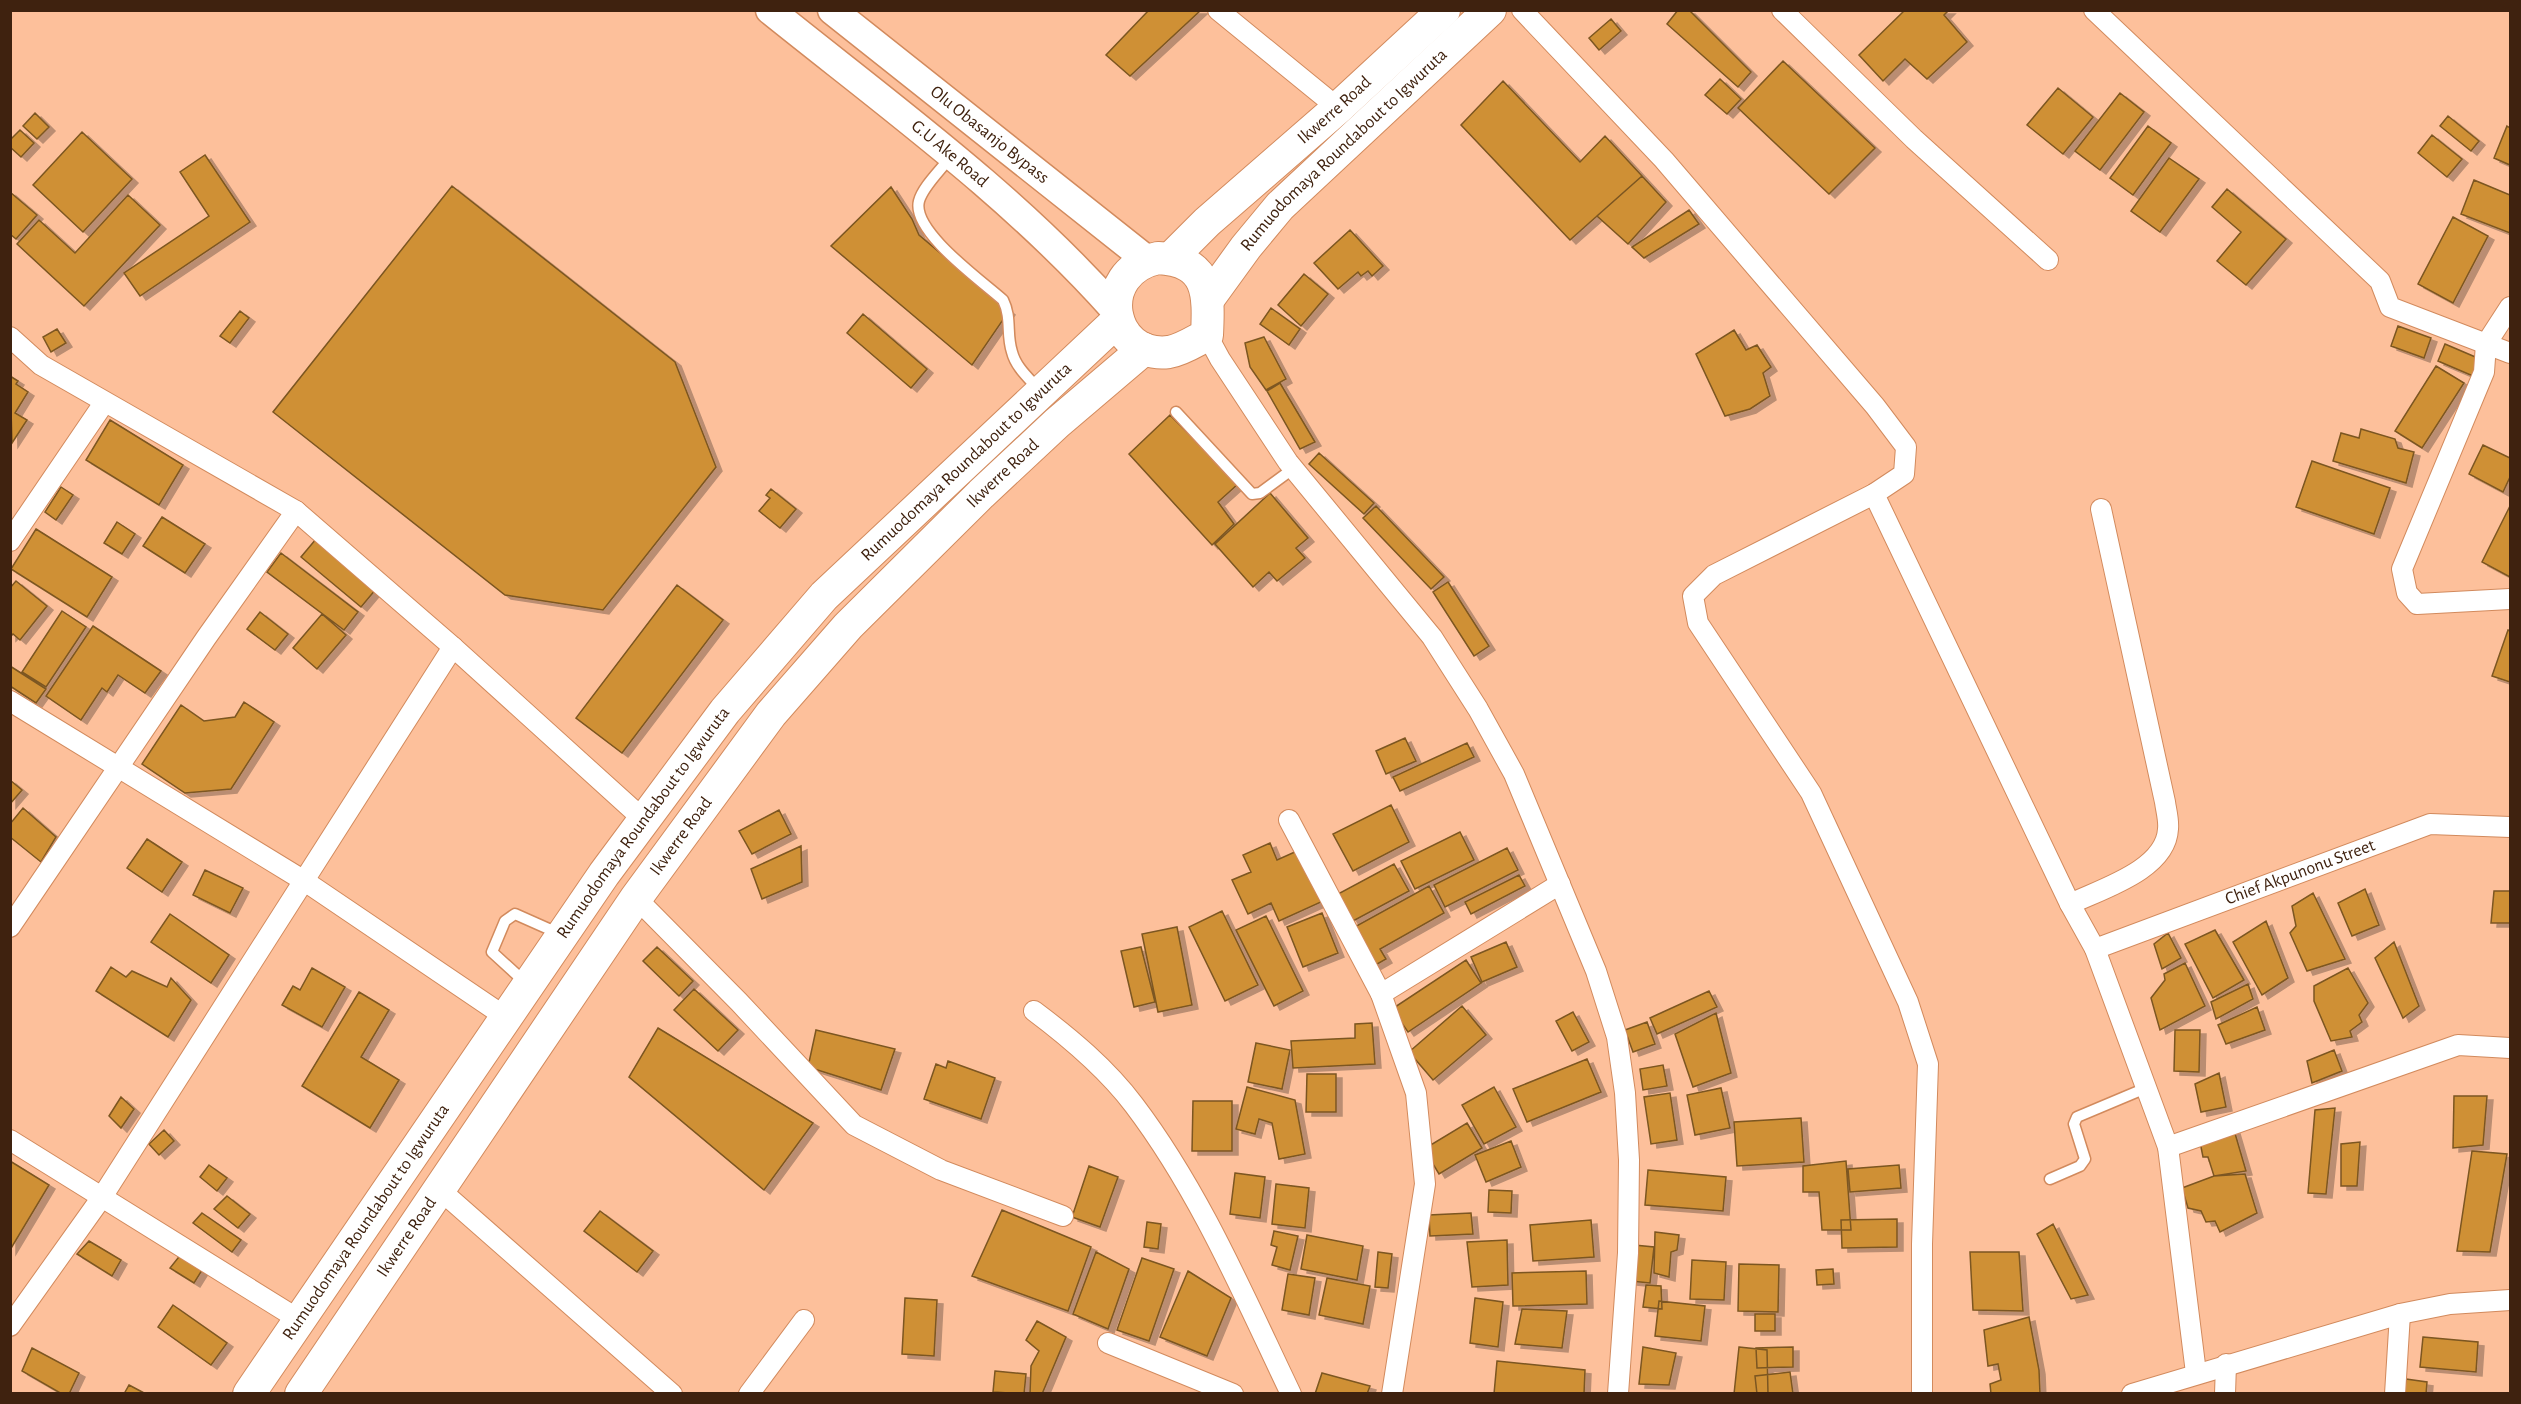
<svg xmlns="http://www.w3.org/2000/svg" width="2521" height="1404" font-family="'Alegreya Sans',sans-serif">
<defs>
<filter id="shadow"><feDropShadow dx="6" dy="4" stdDeviation="0" flood-color="#0004"/></filter>
</defs>
<rect width="100%" height="100%" fill="#fdc09b"/>
<!-- building -->
<path fill="#cf9036" stroke="#7c5620" stroke-width="1.5" filter="url(#shadow)" d="M1149,10h52l-71,66 -24,-21z
M1678,10h11l62,62 -13,15 -71,-63z
M1905,10h44l-5,5 23,27 -40,37 -22,-20 -22,22 -24,-26z
M1611,19l10,12 -22,19 -10,-12z
M1783,61l92,87 -46,46 -91,-86z
M1720,79l21,20 -14,15 -22,-19z
M1503,81l77,81 25,-26 37,40 -72,64 -109,-115z
M2058,88l35,29 -30,37 -36,-29z
M2120,93l24,19 -44,58 -25,-19z
M35,113l14,14 -12,12 -14,-13z
M2448,116l31,25 -8,10 -31,-25z
M2148,126l23,17 -38,52 -23,-17z
M2507,126l3,2v37l-16,-7z
M20,130l14,13 -13,14 -11,-10v-7z
M82,132l50,47 -49,53 -50,-47z
M2432,135l30,24 -15,18 -29,-24z
M205,155l45,67 -110,74 -16,-23 85,-57 -29,-44z
M2169,158l30,21 -39,53 -29,-21z
M1642,176l24,26 -38,42 -31,-28z
M2474,180l36,15v38l-49,-19z
M452,186l223,176 41,105 -113,143 -98,-15 -232,-183z
M891,187l21,32 7,16 90,76 -37,54 -141,-119z
M2227,189l59,50 -40,46 -29,-24 24,-29 -29,-25z
M10,192l27,23 -21,24 -6,-5z
M128,195l32,30 -76,81 -67,-62 22,-24 36,33z
M1689,210l10,14 -55,34 -12,-11z
M2453,217l35,19 -35,67 -35,-19z
M1350,230l33,36 -11,10 -4,-5 -7,5 -3,-4 -20,17 -24,-26z
M1304,274l24,20 -27,32 -23,-21z
M1271,308l29,21 -11,16 -29,-21z
M240,311l9,7 -19,25 -10,-7z
M863,314l64,55 -16,19 -64,-55z
M2398,326l33,12 -7,20 -33,-12z
M57,329l9,14 -15,9 -8,-15z
M1734,330l12,20 11,-5 14,22 -8,6 7,23 -20,13 -25,7 -29,-62z
M1264,337l22,42 -20,11 -16,-23 -5,-24z
M2445,344l35,15 -7,17 -35,-15z
M2436,366l28,17 -42,65 -27,-17z
M10,376l8,5 -2,3 12,8 -13,21 12,7 -15,23z
M1280,383l35,59 -15,7 -33,-58z
M1170,415l68,69 -20,18 16,22 -22,21 -83,-91z
M110,420l73,45 -24,40 -73,-45z
M2361,429l34,10 3,9 16,4 -8,31 -73,-22 8,-28 18,5z
M2483,445l27,13v19l-7,15 -34,-18z
M1319,453l55,50 -10,11 -55,-50z
M2312,461l78,27 -16,46 -78,-27z
M61,487l12,8 -17,25 -11,-8z
M771,489l25,20 -16,19 -21,-17 11,-13 -4,-3z
M1270,493l38,45 -12,10 9,10 -28,23 -8,-9 -16,15 -38,-43z
M1376,506l68,71 -13,12 -68,-71z
M2510,506v71l-28,-15z
M162,517l43,27 -20,29 -42,-27z
M117,522l18,12 -13,20 -18,-11z
M36,529l76,48 -25,40 -76,-48z
M316,539l60,50 -15,18 -60,-50z
M281,553l77,59 -14,18 -77,-58z
M16,581l31,25 -27,34 -7,-6 -3,3v-49z
M1448,582l41,64 -15,10 -41,-64z
M677,585l46,35 -101,133 -46,-35z
M62,611l24,16 -40,60 -24,-15z
M260,612l28,22 -13,16 -28,-21z
M322,614l24,21 -29,34 -24,-21z
M93,626l68,45 -16,22 -27,-18 -11,17 -5,-4 -21,32 -35,-24z
M2508,630l2,1v51l-18,-6z
M10,666l36,23 -10,14 -26,-17z
M244,702l30,20 -43,67 -46,4 -43,-29 39,-59 23,16 31,-4z
M1405,738l11,23 -30,13 -10,-23z
M1467,743l7,14 -74,34 -7,-14z
M10,780l12,10 -12,14z
M1391,805l18,37 -56,29 -20,-37z
M23,808l33,29 -15,25 -31,-25v-13z
M779,810l12,24 -39,20 -13,-23z
M1460,832l14,28 -59,29 -14,-28z
M147,839l35,23 -20,30 -35,-24z
M1270,843l7,17 20,-9 24,51 -42,19 -8,-18 -23,11 -16,-34 19,-8 -8,-17z
M801,846l1,36 -40,17 -11,-30z
M1507,848l11,22 -73,37 -11,-22z
M1394,864l15,27 -56,30 -15,-27z
M205,870l38,18 -13,25 -37,-18z
M1519,875l6,11 -54,28 -6,-12z
M1429,886l15,27 -64,36 6,10 -14,8 -21,-38z
M2365,889l14,36 -27,11 -14,-33z
M2494,891h16v32h-19z
M2313,893l32,66 -38,12 -17,-38 6,-7 -4,-20z
M1222,911l36,74 -33,16 -36,-74z
M1322,913l16,40 -35,14 -16,-40z
M170,914l59,41 -18,28 -60,-41z
M1266,916l37,75 -29,15 -38,-76z
M2266,921l22,57 -26,17 -29,-53z
M1177,927l15,78 -34,7 -16,-78z
M2215,930l29,50 -31,18 -28,-54z
M2168,933l13,25 -19,11 -8,-25z
M1506,942l11,25 -35,15 -11,-25z
M2394,942l25,64 -16,12 -28,-60z
M657,947l36,34 -14,15 -36,-35z
M1141,947l14,55 -21,5 -13,-56z
M1466,960l15,23 -73,49 -16,-23z
M2185,963l20,43 -45,24 -9,-32 14,-18 -1,-6z
M111,967l15,10 6,-6 35,16 4,-9 20,22 -23,37 -72,-46z
M312,968l33,19 -23,40 -40,-22 11,-19 7,4z
M2348,968l20,35 -9,12 3,7 -12,9 2,6 -21,4 -17,-40v-15z
M2248,984l5,15 -37,20 -5,-17z
M694,989l44,41 -20,21 -44,-41z
M1709,991l8,16 -60,27 -7,-16z
M359,992l30,18 -28,47 38,23 -29,48 -68,-42z
M1462,1006l24,29 -53,45 -24,-28z
M2257,1007l8,23 -39,14 -8,-19z
M1573,1012l16,30 -17,9 -16,-30z
M1716,1013l15,60 -38,14 -18,-53z
M1647,1022l8,22 -22,8 -8,-22z
M1372,1023l3,41 -82,4 -2,-27 64,-3v-14z
M658,1028l155,95 -49,67 -135,-113z
M816,1030l79,19 -14,41 -73,-23z
M2175,1030h25l-1,42 -25,-1z
M1256,1043l34,7 -8,39 -34,-7z
M2334,1050l8,21 -30,12 -5,-22z
M1587,1059l14,33 -74,30 -14,-33z
M948,1061l47,17 -14,41 -57,-20 12,-35 10,4z
M1663,1065l4,21 -24,4 -3,-21z
M2219,1073l7,34 -25,5 -6,-28z
M1307,1074h29v38h-30z
M1247,1087l48,13 10,54 -26,5 -7,-36 -13,-4 -4,15 -19,-5z
M1494,1087l22,40 -32,17 -22,-39z
M1721,1088l9,40 -35,7 -8,-40z
M1670,1093l7,47 -26,4 -7,-47z
M2454,1096h33l-4,49 -30,3z
M121,1097l13,12 -13,19 -12,-12z
M1193,1101h39v50h-40z
M2335,1108l-9,86 -18,-1 7,-83z
M1801,1118l3,44 -67,4 -3,-44z
M1467,1123l15,25 -43,26 -15,-25z
M164,1130l10,11 -15,14 -10,-11z
M2234,1130l12,41 -32,5 -6,-19h-5l-3,-15z
M1511,1141l10,26 -35,15 -11,-27z
M2360,1142l-3,44h-16v-42z
M2472,1151l35,3 -17,98 -33,-1z
M10,1161l39,24 -39,65z
M1846,1161l5,69h-29l-3,-38h-16v-26z
M209,1165l18,13 -10,13 -17,-14z
M1899,1165l2,23 -51,4 -2,-23z
M1089,1166l29,11 -18,50 -28,-10z
M1648,1170l78,7 -3,34 -78,-6z
M1235,1173l30,4 -5,41 -30,-4z
M2245,1174l12,39 -37,19 -5,-11 -9,1 -5,-11 -13,-3 -6,-20 32,-12z
M1276,1184l33,4 -4,40 -33,-4z
M1489,1190l23,1 -1,22 -23,-1z
M227,1196l23,18 -12,14 -24,-19z
M1002,1210l89,37 -23,64 -96,-35z
M600,1211l53,40 -16,21 -53,-41z
M202,1213l39,27 -9,12 -39,-29z
M1471,1213l2,21 -43,2 -1,-21z
M1897,1219v28l-55,1 -1,-28z
M1591,1220l3,37 -61,4 -3,-36z
M1147,1222l14,2 -3,25 -14,-2z
M2053,1224l35,71 -17,4 -34,-65z
M1274,1231l24,5 -8,34 -18,-5 5,-18 -6,-2z
M1655,1232l24,3 -2,15 -6,2 -2,25 -15,-4z
M1307,1235l56,11 -6,34 -56,-11z
M1507,1240l1,45 -36,2 -5,-45z
M89,1241l32,19 -9,16 -35,-22z
M1634,1245l20,2 -4,36 -19,-2z
M1096,1252l33,17 -21,60 -35,-15z
M1378,1252l14,2 -4,34 -13,-1z
M1970,1252h49l4,59 -50,-1z
M182,1253l22,14 -10,16 -24,-15z
M1142,1258l32,11 -25,72 -32,-11z
M1692,1260l34,2 -2,38 -34,-1z
M1739,1264l40,1 -1,47 -40,-1z
M1833,1269l1,15 -17,1 -1,-15z
M1188,1271l43,27 -24,58 -47,-19z
M1586,1271l1,33 -74,2 -1,-33z
M1288,1274l27,4 -6,37 -27,-5z
M1327,1278l43,8 -7,38 -44,-9z
M1646,1285l15,1 1,23 -19,-2z
M905,1298l32,2 -3,56 -32,-2z
M1475,1298l28,4 -5,45 -28,-4z
M1659,1301l46,5 -4,35 -46,-5z
M173,1305l54,38 -16,22 -53,-38z
M1522,1309l45,2 -5,37 -47,-4z
M1755,1314h20v17h-20z
M2029,1317l10,53 1,24h-49l-1,-10 11,-4 -3,-16 -10,2 -4,-36z
M1037,1321l29,16 -24,57h-12l1,-28 8,-15 -13,-11z
M2423,1337l55,5 -2,30 -56,-5z
M1643,1347l33,6 -7,32 -30,-1z
M1739,1347l28,3 1,44h-34z
M1793,1347v20l-36,1 -1,-20z
M32,1348l47,25 -10,21h-7l-40,-23z
M1497,1361l88,9 -1,24h-90z
M995,1371l31,3 -2,20 -31,-2z
M1790,1372l3,22h-36l-2,-18z
M1322,1373l48,13 -3,8h-52z
M2406,1379l21,3 -1,12h-22z
M129,1385l17,9h-22z"/>
<g fill="none" stroke-linecap="round" stroke-linejoin="round">
<!-- service casing -->
<g stroke="#d28a5d" stroke-width="13">
<path id="service" d="M951,156c-9,13 -28,30 -32,45 -8,30 63,80 84,99 9,18 3,34 9,52 4,16 18,27 28,39
M1176,412l76,82 8,-1 34,-25
M527,984l-35,-32 13,-31 10,-7 45,20
M2050,1179l30,-13 5,-7 -11,-35 3,-7 69,-29"/>
</g>
<!-- minor casing -->
<g stroke="#d28a5d" stroke-width="22">
<g id="minor">
<path d="M1218,10l120,98"/>
<path d="M1522,10l142,150 211,246 31,41 -2,27 -30,20 -160,81 -21,21 5,27 113,170 97,209 20,62 -6,180v150"/>
<path d="M1782,10l132,129 134,121"/>
<path d="M2094,10l286,271 10,26 120,46"/>
<path d="M2510,307l-24,37 -2,28 -82,197 5,24 10,11 93,-5"/>
<path d="M1207,335l13,24 68,103 144,175 46,72 36,65 82,197 21,66 8,56 4,67 -1,93 -10,141"/>
<path d="M10,337l31,28 255,146 157,136 190,172"/>
<path d="M1874,494l196,410 25,45 73,198 28,226"/>
<path d="M10,541l94,-138"/>
<path d="M10,701l296,181 201,136"/>
<path d="M1289,820l92,174 35,99 9,91 -33,210"/>
<path d="M636,898l103,104 115,123 87,45 122,46"/>
<path d="M2070,904c31,-15 96,-34 98,-75 1,-9 -2,-19 -3,-27l-64,-293"/>
<path d="M10,927l196,-289 90,-127"/>
<path id="s1" d="M2095,949l335,-125 80,3"/>
<path d="M1381,994l179,-110"/>
<path d="M1034,1011c36,27 72,57 100,94 66,87 110,191 157,289"/>
<path d="M10,1140l288,179"/>
<path d="M2168,1147l290,-102 52,3"/>
<path d="M439,1189l233,205"/>
<path d="M10,1326l92,-129 351,-550"/>
<path d="M1108,1343l125,51"/>
<path d="M749,1394l55,-74"/>
<path d="M2132,1394l268,-80 50,-10 60,-4"/>
<path d="M2225,1394l1,-30"/>
<path d="M2395,1394l5,-80"/>
</g>
</g>
<!-- secondary casing -->
<g stroke="#d28a5d" stroke-width="31">
<g id="secondary">
<path id="s2" d="M770,10c118,95 244,186 345,300"/>
<path id="s3" d="M832,10l315,250"/>
</g>
</g>
<!-- primary casing -->
<g stroke="#d28a5d" stroke-width="34">
<g id="primary">
<path d="M1158,258c52,3 51,36 49,77 -12,6 -25,15 -38,17 -60,7 -76,-80 -11,-94z"/>
<path id="s4" d="M1170,259l37,-37 131,-114 106,-98"/>
<path id="s5" d="M1209,298l37,-51 34,-41 210,-196"/>
<path id="s6" d="M249,1394l355,-520 121,-163 99,-115 294,-276"/>
<path id="s7" d="M301,1394l335,-496 135,-184 77,-88 133,-132 76,-71 87,-74"/>
</g>
</g>
<!-- service -->
<use href="#service" stroke="#fff" stroke-width="10"/>
<!-- minor -->
<use href="#minor" stroke="#fff" stroke-width="20"/>
<!-- secondary -->
<use href="#secondary" stroke="#fff" stroke-width="28"/>
<!-- primary -->
<use href="#primary" stroke="#fff" stroke-width="32"/>
</g>
<g text-anchor="middle" dominant-baseline="central" stroke-width="4.5" stroke-linejoin="round" paint-order="stroke">
<!-- street labels -->
<g font-size="18" fill="#3f220f" stroke="#fdede3">
<text stroke="none"><textPath href="#s4" startOffset="222">Ikwerre Road</textPath></text>
<text stroke="none"><textPath href="#s3" startOffset="201">Olu Obasanjo Bypass</textPath></text>
<text stroke="none"><textPath href="#s5" startOffset="201">Rumuodomaya Roundabout to Igwuruta</textPath></text>
<text stroke="none"><textPath href="#s2" startOffset="230">G.U Ake Road</textPath></text>
<text stroke="none"><textPath href="#s6" startOffset="1180">Rumuodomaya Roundabout to Igwuruta</textPath></text>
<text stroke="none"><textPath href="#s7" startOffset="1161">Ikwerre Road</textPath></text>
<text stroke="none"><textPath href="#s6" startOffset="694">Rumuodomaya Roundabout to Igwuruta</textPath></text>
<text stroke="none"><textPath href="#s7" startOffset="675">Ikwerre Road</textPath></text>
<text stroke="none"><textPath href="#s1" startOffset="219">Chief Akpunonu Street</textPath></text>
<text stroke="none"><textPath href="#s6" startOffset="208">Rumuodomaya Roundabout to Igwuruta</textPath></text>
<text stroke="none"><textPath href="#s7" startOffset="189">Ikwerre Road</textPath></text>
</g>
</g>
<!-- border -->
<rect width="2521" height="1404" fill="none" stroke="#3f220f" stroke-width="24"/>
</svg>
